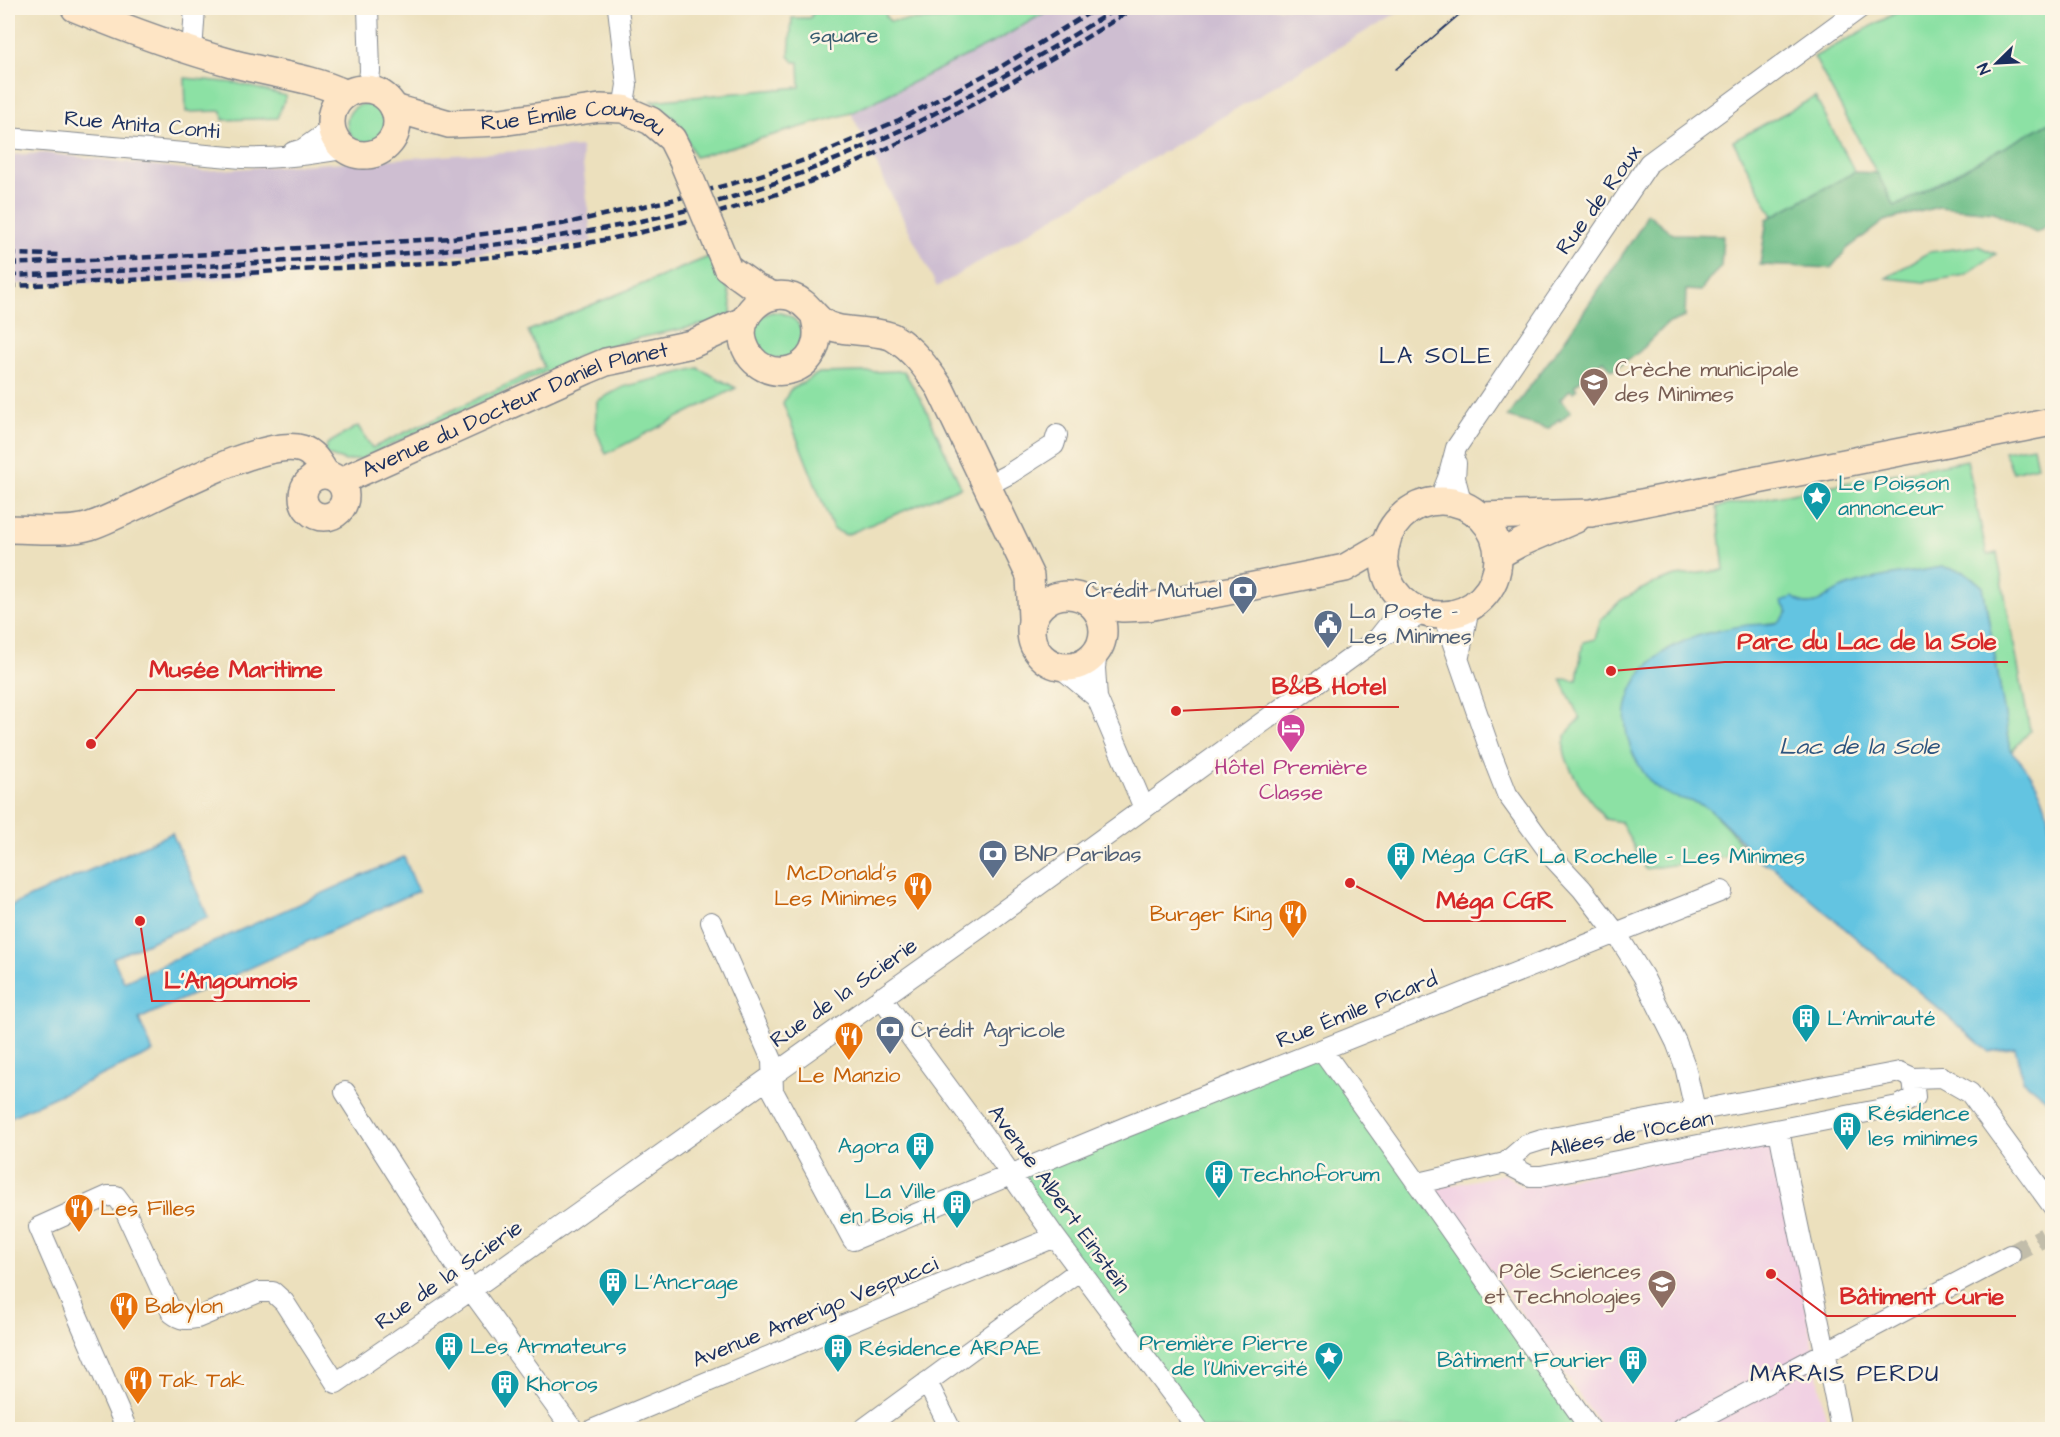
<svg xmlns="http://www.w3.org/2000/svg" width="2060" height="1437" font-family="'Architects Daughter',sans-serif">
<rect width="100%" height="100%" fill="#fcf5e5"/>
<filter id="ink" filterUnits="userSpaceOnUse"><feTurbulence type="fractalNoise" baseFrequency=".0167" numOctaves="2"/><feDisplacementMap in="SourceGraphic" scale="12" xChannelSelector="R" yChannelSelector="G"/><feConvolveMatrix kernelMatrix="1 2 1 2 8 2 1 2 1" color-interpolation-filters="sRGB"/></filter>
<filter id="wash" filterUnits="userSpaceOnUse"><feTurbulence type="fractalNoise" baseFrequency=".008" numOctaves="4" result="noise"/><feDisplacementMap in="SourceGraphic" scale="24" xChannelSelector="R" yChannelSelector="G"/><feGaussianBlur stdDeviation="1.35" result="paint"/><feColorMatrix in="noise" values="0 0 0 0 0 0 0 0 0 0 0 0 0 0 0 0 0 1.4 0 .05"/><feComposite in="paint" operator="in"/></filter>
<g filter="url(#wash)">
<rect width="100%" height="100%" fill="#ece0bd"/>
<!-- built -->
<path fill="#f1d0e3" d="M1775,1139l53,290h-225l-170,-240 71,-15 19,13z"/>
<!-- industrial -->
<path fill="#cebed1" d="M1053,8h352l-468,279 -86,-174 147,-73z
M581,147l11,95 -399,39 -185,3v-129l36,-2 158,18z"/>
<!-- green -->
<path fill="#8ce1a4" stroke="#548881" stroke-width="1.5" d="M816,8h69l1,9 4,4 55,-2 -1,-11h109l-55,32 -147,73 -156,44 -14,-31 -10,-10 -20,-15 149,-14 -1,-25h-5l-5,-6 3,-38h18z
M1905,8h147v113l-157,86 -81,-150z
M185,78l51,5 50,13 -9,22 -54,2 -1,-9 -36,1z
M1815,97l40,75 -82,44 -40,-75z
M347 123a19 19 0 1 1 38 0a19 19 0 1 1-38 0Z
M1978,246l18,8 -31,21 -40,7 -39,-4 43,-26z
M711,256c11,17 22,37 20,58l-25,10 -68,14 -57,17 -220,104 -15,2 -22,-7 3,-10 31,-18 14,22 172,-81 -16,-36z
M771,312c29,0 41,24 20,46h-28l-7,-7 -1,-28 7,-7z
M698,368l38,20 -130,66 -11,-26 2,-27 26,-14z
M904,371l21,36 36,80 -115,48 -13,-6 -50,-126 7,-13 29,-17z
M2033,446l4,20 -24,6 -9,-21z
M1967,460l20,95 10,-2 33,178 -19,21 -28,-165 -18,-15 -22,-5 -72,13 -28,8 -26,15 -8,1 -27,-2 6,10 -8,10 -39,5 -43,9 -30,13 -26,121 13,16 52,21 22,22 19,25 -103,15 -24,-47 -16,-3c-14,-18 -43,-53 -41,-76 2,-11 8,-16 16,-24l-19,-40 16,1 6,-38 12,-3 6,-19 20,-20 31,-16 24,-8 48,-6 -7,-63z
M1322,1050l269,379h-392l-188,-254z"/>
<!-- forest -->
<path fill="#71bf8a" stroke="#467774" stroke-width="1.5" d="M2052,121v103l-16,9 -42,-21 -56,-5 -54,14 -37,28 -16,19 -71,-3 7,-46 88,-47 22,1 18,34z
M1647,213l26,21 50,1 -2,32 -11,11 -9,13 -15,-1 -1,27 -18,7 -28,28 -27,18 -9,-10 -22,16 2,2 -9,8 3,3 -4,3 -3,-2 -10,9 11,12 -11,10 -1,-2 -11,10 -41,-12 57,-76 77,-114z"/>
<!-- water -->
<path fill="#63c4e1" stroke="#3f7aa0" stroke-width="1.5" d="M1943,567l22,5 18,15 28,164c27,26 42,61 39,98h2v255l-29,-24 -8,-33 -26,5 -216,-185c-7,-4 -20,-7 -25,-13 -2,-3 -3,-8 -6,-12 -9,-11 -21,-23 -32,-32 -17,-13 -36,-8 -54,-23 -9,-7 -15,-19 -21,-29 -23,-47 -2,-92 43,-114 21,-11 47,-15 70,-19 11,-1 22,0 32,-3l8,-10 -7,-10 12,-5c5,4 9,8 16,7 13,0 22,-12 34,-16 31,-12 67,-15 100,-21z
M172,833l36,84 -95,41 11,24 280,-125 14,34 -279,128 14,33 -145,66v-211z"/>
</g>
<g filter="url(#ink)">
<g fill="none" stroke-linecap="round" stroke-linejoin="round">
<!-- street-tunnel -->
<path stroke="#c2bdaa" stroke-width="20" stroke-dasharray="20 10" stroke-linecap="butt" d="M2010,1255l34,-18"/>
<!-- street casing -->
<g stroke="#84888e" stroke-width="22">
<path id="street" d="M368,8l2,63 -2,18
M618,8l9,77 -4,24
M192,52l3,-44
M8,138l234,20c35,1 67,-3 101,-9
M293,152l10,-3 28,-20
M1456,463l-1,15 7,27
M986,486l23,-12 45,-29 3,-10
M1439,501l9,-23 8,-30 193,-285 211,-155
M1443,615l48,138 16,41 47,65 28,30 34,44 27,43 33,66 9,24 10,44
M1379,637l11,-14 11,-25
M1097,651l-2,17 2,30 47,110
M1459,656l10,-48
M1060,667l37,31
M711,922l61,138 1,31 80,149 273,-113 596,-236
M881,997l103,139 71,101 144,193
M1322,1050c91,125 179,253 269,380
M1900,1072l13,6 2,19 -17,9 -357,70h-11l-25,-13 21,-18 16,-5z
M1913,1078l29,-1 28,16 82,112
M345,1092l126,198 102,140
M1779,1130c18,100 43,199 62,300
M1419,1183l86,-20
M927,1382l24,48
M1682,1428l328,-173
M127,1430l-88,-203 69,-31h8l6,8 50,109c9,7 14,7 25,5l62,-26h14l11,10 52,81 135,-93 510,-363 396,-288 48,-27
M592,1430l463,-193
M862,1430l218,-160"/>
</g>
<!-- secondary casing -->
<g stroke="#84888e" stroke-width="30">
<g id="secondary">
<path d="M75,8c53,22 105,41 160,56 37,10 76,13 111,30"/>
<circle cx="364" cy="122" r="33"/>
<path id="s1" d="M394,108l55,16 52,-2 99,-14 23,1 28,12 21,18 10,20"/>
<path d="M727,267l29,21 18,8"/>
<path d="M815,318c15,56 -55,73 -71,26 -9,-28 20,-56 48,-47 20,7 21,26 44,31 14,4 48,3 58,10 20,12 33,31 46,50l90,188 2,42"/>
<circle cx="324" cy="496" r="21"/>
<path id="s2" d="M342,483l10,-7 235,-106 19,-8 86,-18 53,-24"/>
<circle cx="1441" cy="558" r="57"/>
<path d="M1480,516l111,-3 461,-91"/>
<path d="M8,529c22,0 61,4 82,-3 46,-15 170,-91 212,-77 12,4 17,15 24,25"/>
<path d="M1498,555l22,-12 56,-24"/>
<circle cx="1067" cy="631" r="36"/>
<path d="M1091,604l32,4 25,-1 197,-39 41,-24"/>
</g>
</g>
<!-- street -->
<use href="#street" stroke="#fff" stroke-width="20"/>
<!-- secondary -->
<use href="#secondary" stroke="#fee5c5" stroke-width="27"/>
<!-- tram -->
<path stroke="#1b2f5e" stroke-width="1.5" d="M1396,69l71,-61"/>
<!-- rail -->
<path stroke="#1b2f5e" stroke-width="4.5" stroke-dasharray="9 4.5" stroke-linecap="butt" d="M8,254l53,1
M8,264l185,-9 259,-17 110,-14 110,-24 80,-22 61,-21 86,-37 103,-54 95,-58
M8,276c99,-4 198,-10 297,-16 148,-9 294,-20 437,-66 134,-43 256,-111 375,-186
M8,286c85,-3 169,-9 254,-14 85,-5 171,-7 255,-18 76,-10 153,-26 226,-49 141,-43 267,-120 391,-197"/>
<!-- secondary-bridge casing -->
<g stroke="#84888e" stroke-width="30" stroke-linecap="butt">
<path id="secondary-bridge" d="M682,159l45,108"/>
</g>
<!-- secondary-bridge -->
<use href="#secondary-bridge" stroke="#fee5c5" stroke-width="27"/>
</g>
</g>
<!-- icons -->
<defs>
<g id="school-pin" transform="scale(1.5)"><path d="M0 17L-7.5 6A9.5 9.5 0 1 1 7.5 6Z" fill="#8d6e63" stroke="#fcf5e5"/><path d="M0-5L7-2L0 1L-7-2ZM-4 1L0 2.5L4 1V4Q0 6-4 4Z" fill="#fff"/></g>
<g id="sight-pin" transform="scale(1.5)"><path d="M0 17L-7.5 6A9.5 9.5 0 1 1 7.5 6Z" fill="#0f9aa8" stroke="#fcf5e5"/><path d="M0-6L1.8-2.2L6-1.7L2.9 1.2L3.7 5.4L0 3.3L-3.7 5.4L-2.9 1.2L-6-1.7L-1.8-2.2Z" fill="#fff"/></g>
<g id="bank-pin" transform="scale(1.5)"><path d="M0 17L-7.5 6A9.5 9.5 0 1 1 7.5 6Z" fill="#5c6f8a" stroke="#fcf5e5"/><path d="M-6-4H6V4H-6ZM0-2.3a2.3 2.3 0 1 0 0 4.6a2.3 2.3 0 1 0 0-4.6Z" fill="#fff"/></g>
<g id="civic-pin" transform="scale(1.5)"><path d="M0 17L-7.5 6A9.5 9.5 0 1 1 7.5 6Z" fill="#5c6f8a" stroke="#fcf5e5"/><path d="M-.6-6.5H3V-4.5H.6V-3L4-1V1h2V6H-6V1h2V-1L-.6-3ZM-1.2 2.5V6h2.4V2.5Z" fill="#fff"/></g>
<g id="hotel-pin" transform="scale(1.5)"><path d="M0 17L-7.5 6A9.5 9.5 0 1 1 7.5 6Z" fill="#d1479c" stroke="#fcf5e5"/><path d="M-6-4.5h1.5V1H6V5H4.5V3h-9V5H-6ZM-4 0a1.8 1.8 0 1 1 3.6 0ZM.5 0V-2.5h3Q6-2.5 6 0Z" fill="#fff"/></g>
<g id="building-pin" transform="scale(1.5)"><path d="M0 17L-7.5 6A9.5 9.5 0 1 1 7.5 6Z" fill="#0f9aa8" stroke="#fcf5e5"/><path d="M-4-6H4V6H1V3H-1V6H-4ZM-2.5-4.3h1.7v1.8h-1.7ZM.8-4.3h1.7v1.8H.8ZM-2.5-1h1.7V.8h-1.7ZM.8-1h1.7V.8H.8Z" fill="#fff"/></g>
<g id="restaurant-pin" transform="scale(1.5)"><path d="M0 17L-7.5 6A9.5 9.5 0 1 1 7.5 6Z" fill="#e8710a" stroke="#fcf5e5"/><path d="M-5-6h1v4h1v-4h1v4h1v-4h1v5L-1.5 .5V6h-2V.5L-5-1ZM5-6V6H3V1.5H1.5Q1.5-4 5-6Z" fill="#fff"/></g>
<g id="university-pin" transform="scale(1.5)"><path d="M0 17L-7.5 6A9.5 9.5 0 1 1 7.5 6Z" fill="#8d6e63" stroke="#fcf5e5"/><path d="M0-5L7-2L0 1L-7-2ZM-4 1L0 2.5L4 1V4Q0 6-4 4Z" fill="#fff"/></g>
</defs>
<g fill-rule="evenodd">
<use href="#school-pin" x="1594" y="382"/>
<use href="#sight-pin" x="1817" y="496"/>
<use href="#bank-pin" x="1243" y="590"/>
<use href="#civic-pin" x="1328" y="624"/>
<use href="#hotel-pin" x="1291" y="728"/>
<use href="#bank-pin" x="993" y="854"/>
<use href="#building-pin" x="1401" y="856"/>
<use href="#restaurant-pin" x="918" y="886"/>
<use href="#restaurant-pin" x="1293" y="914"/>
<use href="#building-pin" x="1806" y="1018"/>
<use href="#bank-pin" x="890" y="1030"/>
<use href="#restaurant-pin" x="849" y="1036"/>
<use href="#building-pin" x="1847" y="1126"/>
<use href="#building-pin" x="920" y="1146"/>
<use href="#building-pin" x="1219" y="1174"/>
<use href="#building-pin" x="957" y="1204"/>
<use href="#restaurant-pin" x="79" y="1208"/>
<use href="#building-pin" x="613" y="1282"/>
<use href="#university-pin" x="1662" y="1284"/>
<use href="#restaurant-pin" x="124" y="1306"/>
<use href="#building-pin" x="449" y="1346"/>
<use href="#building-pin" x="838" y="1348"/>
<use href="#sight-pin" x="1329" y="1356"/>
<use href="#building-pin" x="1633" y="1360"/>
<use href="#restaurant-pin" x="138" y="1380"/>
<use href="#building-pin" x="505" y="1384"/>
</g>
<g text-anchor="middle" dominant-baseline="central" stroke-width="5" stroke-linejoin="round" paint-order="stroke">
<!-- park labels -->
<g font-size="22" fill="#375c70" stroke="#fcf5e5">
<text x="844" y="35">square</text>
</g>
<!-- street labels -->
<g font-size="22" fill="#1b2f5e" stroke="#fcf5e5">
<text transform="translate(142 125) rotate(5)">Rue Anita Conti</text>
<text stroke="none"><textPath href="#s1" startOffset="184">Rue Émile Couneau</textPath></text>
<text transform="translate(1599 200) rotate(-54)">Rue de Roux</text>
<text stroke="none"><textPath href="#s2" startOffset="189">Avenue du Docteur Daniel Planet</textPath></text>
<text transform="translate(844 993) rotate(-35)">Rue de la Scierie</text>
<text transform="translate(1357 1010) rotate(-22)">Rue Émile Picard</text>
<text transform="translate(1631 1134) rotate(-11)">Allées de l'Océan</text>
<text transform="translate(1059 1199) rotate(54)">Avenue Albert Einstein</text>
<text transform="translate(449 1275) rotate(-35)">Rue de la Scierie</text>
<text transform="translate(815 1312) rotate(-22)">Avenue Amerigo Vespucci</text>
</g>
<!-- education labels -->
<g font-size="22" fill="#785e54" stroke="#fcf5e5" text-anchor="start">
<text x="1615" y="369">Crèche municipale<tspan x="1615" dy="25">des Minimes</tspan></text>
<text x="1641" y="1271" text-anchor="end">Pôle Sciences<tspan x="1641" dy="25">et Technologies</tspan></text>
</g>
<!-- culture labels -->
<g font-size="22" fill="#0d838f" stroke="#fcf5e5" text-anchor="start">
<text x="1838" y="483">Le Poisson<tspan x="1838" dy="25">annonceur</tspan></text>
<text x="1422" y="856">Méga CGR La Rochelle - Les Minimes</text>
<text x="1827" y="1018">L'Amirauté</text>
<text x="1868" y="1113">Résidence<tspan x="1868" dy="25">les minimes</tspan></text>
<text x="899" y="1146" text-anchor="end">Agora</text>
<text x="1240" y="1174">Technoforum</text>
<text x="936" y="1191" text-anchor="end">La Ville<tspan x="936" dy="25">en Bois H</tspan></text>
<text x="634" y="1282">L'Ancrage</text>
<text x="1308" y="1343" text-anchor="end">Première Pierre<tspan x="1308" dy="25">de l'Université</tspan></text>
<text x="470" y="1346">Les Armateurs</text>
<text x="859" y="1348">Résidence ARPAE</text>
<text x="1612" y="1360" text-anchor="end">Bâtiment Fourier</text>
<text x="526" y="1384">Khoros</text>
</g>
<!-- service labels -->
<g font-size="22" fill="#4e5e75" stroke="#fcf5e5" text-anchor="start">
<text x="1222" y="590" text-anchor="end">Crédit Mutuel</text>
<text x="1349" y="611">La Poste -<tspan x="1349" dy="25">Les Minimes</tspan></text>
<text x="1014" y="854">BNP Paribas</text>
<text x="911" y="1030">Crédit Agricole</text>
</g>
<!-- hotel labels -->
<g font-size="22" fill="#b23c85" stroke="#fcf5e5">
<text x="1291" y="767">Hôtel Première<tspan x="1291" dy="25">Classe</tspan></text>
</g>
<!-- food labels -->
<g font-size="22" fill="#c56008" stroke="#fcf5e5" text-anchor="start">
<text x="897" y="873" text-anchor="end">McDonald's<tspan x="897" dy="25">Les Minimes</tspan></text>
<text x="1272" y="914" text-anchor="end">Burger King</text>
<text x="849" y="1075" text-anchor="middle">Le Manzio</text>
<text x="100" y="1208">Les Filles</text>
<text x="145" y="1306">Babylon</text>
<text x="159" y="1380">Tak Tak</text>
</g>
<!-- neighbourhood labels -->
<g font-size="24" letter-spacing="1.5" fill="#1b2f5e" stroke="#fcf5e5">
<text x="1436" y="356">LA SOLE</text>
<text x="1845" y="1374">MARAIS PERDU</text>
</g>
<!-- water labels -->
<g font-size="24" font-style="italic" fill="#2d547f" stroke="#fcf5e5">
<text x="1859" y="747">Lac de la Sole</text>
</g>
</g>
<!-- callouts -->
<path fill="none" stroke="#d62828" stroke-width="2" d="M1611 671L1725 662H2008M91 744L137 690H335M1176 711L1260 707H1399M1350 883L1424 921H1566M140 921L152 1001H310M1771 1274L1827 1316H2016"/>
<g fill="#d62828" stroke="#fcf5e5" stroke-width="2">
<circle cx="1611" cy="671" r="6"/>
<circle cx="91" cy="744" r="6"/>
<circle cx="1176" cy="711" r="6"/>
<circle cx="1350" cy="883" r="6"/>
<circle cx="140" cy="921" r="6"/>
<circle cx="1771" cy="1274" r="6"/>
</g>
<g font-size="24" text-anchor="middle" font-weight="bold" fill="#d62828" stroke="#fcf5e5" stroke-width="5" stroke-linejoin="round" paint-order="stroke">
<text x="1867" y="649">Parc du Lac de la Sole</text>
<text x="236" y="677">Musée Maritime</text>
<text x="1329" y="694">B&amp;B Hotel</text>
<text x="1495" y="908">Méga CGR</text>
<text x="231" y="988">L'Angoumois</text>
<text x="1922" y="1304">Bâtiment Curie</text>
</g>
<!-- margin -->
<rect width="2060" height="1437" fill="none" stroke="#fcf5e5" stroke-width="30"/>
<!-- north arrow -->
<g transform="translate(1997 63) rotate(246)" stroke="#fcf5e5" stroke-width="4.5" paint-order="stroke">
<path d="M0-4.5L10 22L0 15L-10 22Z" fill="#1b2f5e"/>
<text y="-9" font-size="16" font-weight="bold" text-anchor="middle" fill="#1b2f5e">N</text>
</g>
</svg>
